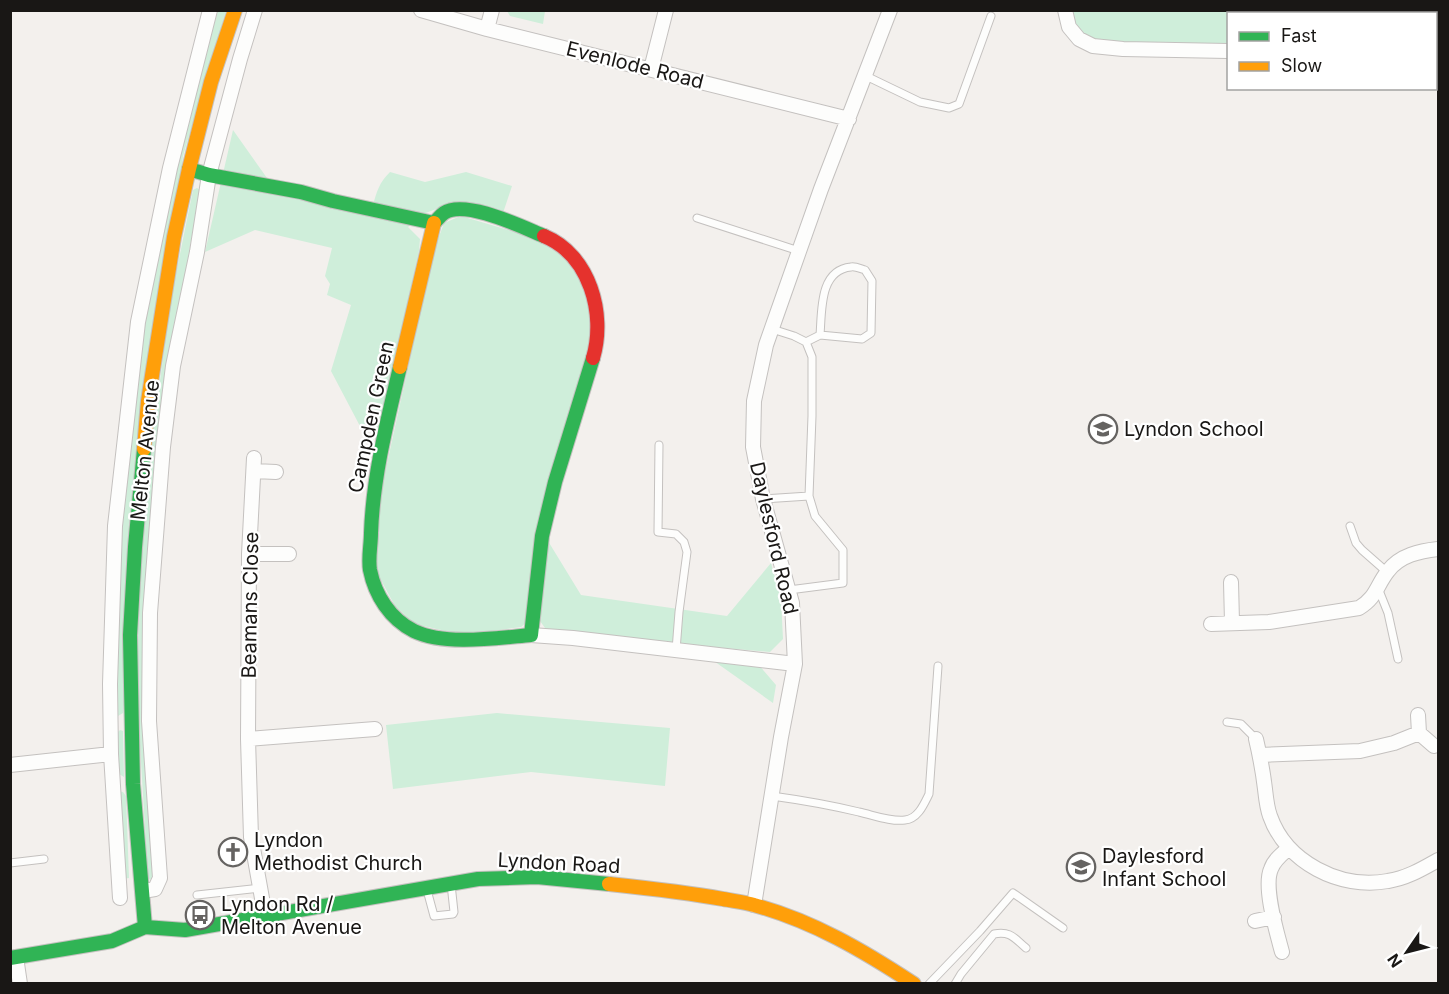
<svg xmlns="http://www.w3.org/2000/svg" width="1449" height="994" font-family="Inter,sans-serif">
<rect width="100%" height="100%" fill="#f3f0ed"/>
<!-- green -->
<path fill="#cfeeda" d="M218,11h8l-43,145 -60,557 -5,3 -2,-3 3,-176 24,-204 41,-206z
M507,11h38l-2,13 -33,-8z
M1070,11h241l-1,3h-82v31l-119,-3 -20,-3 -9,-8 -7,-10z
M233,130l34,48 106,27c4,-14 6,-22 17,-33l35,10 41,-10 46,14 -9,27 -64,-5 -16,6 -15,13 12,12 -1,12 -40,179 -18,-2 -30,-57 20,-66 -24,-10 3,-11 -5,-8 7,-28 -77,-18 -50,22z
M197,188l3,2 -29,164 -20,182 4,338 -3,6 -4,-1 -12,-201 7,-165 27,-210 23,-113z
M461,216l84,25 25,19 19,32 5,31 -66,298 -7,6 -57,8 -50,-11 -19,-18 -19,-35v-57l57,-261 11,-30z
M548,541l33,54 146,21 44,-53 10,36 2,40 -13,13 -218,-19 -7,-5 -5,-7z
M711,659l47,5 18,21 -3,18z
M497,713l173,15 -5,58 -134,-14 -138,17 -7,-64z
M120,730l3,1 1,46 -5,-3 -3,-40z
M118,791l5,1 3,4 3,82 -6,1z"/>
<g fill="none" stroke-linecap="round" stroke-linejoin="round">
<!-- lane casing -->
<g stroke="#c4c1bf" stroke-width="9">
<path id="lane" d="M866,76l54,26 29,6 10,-4 32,-88
M697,218l102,33
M772,329l22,7 12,6 6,15v59l-3,80 6,20 28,34v33l-54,7
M806,342l14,-7 42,4 9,-6 1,-52 -7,-11c-4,-1 -10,-4 -14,-3 -32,3 -29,44 -31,68
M659,445l-1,87 18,2 8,8 3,10 -8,60 -3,38
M763,499l46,-3
M1350,526l6,17 6,7 25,22
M1378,588l10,25 10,46
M1227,722l14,2 15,15
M772,796c29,4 58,9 87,16 14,3 32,10 46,8 13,-1 19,-16 24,-26l9,-128
M10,863l34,-4
M427,890l7,26 19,-2 1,-2 -3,-28
M197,895l63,-7
M929,984l51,-53 33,-38 50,35
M955,984l6,-10 33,-40c17,-3 20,4 32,14"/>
</g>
<!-- street casing -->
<g stroke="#c4c1bf" stroke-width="16">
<path id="street" d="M421,10l66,19 362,90
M1065,10l4,17 10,12 14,7 30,3 105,2
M1316,14l1,-4
M487,29l5,-19
M651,69l15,-59
M254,458l-5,96 -1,185 3,98 14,78
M254,471l22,1
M249,554h40
M1231,582l1,40
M1211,624l58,-2 90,-14c18,-11 17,-22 29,-37 12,-16 32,-20 50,-22
M531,635l42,3 222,26
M1418,715l1,18 15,13
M248,739l127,-10
M1256,739c4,17 7,33 9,50 1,9 2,19 5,27 16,46 70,74 118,65 19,-3 34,-12 50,-21
M1260,755l100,-4 34,-8 25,-10
M10,765l101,-11
M143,891l12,-2 5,-11 -11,-157 1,-108 13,-166 10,-81 24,-114 12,-77 31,-116 15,-49
M120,898l-9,-144 -1,-70 5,-158 23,-204 32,-154 40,-158
M754,905l27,-168 14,-73 -3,-61 -29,-104 -10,-52 1,-46 12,-56 19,-54 36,-102 69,-179
M1255,921l19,-4
M1282,952c-5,-19 -19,-65 -11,-83 3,-9 11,-15 18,-21
M16,957l4,27"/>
</g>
<!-- fast casing -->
<g stroke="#c4c1bf" stroke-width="16">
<path id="fast" d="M189,169l20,6 92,17 32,9 101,22c3,-3 7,-8 10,-10 21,-14 78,14 100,23
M400,367c-13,55 -27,109 -29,166 0,12 -3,25 -1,37 5,25 20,49 44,61 31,15 83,7 117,4l11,-99 13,-54 38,-124
M144,449l-9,98 -5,88 3,149 12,143
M10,958l102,-17 33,-14 40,3 293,-51 59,-2 72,7"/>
</g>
<!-- slow casing -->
<g stroke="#c4c1bf" stroke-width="16">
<path id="slow" d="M400,367l34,-144
M144,449l4,-48 26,-164 15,-68 22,-87 24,-72
M609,884c38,4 76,8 114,15 10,2 21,3 31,6 59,16 110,46 160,79"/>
</g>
<!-- jam casing -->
<g stroke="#c4c1bf" stroke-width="16">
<path id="jam" d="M544,236c46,19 62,78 49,122"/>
</g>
<!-- lane -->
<use href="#lane" stroke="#fdfdfc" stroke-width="7"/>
<!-- street -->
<use href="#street" stroke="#fdfdfc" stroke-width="14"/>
<!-- fast -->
<use href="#fast" stroke="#30b455" stroke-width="14"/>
<!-- slow -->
<use href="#slow" stroke="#ff9f0a" stroke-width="14"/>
<!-- jam -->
<use href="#jam" stroke="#e5322d" stroke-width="14"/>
</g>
<!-- icons -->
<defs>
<g id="school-ring" transform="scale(1.5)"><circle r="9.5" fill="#fff" stroke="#656361" stroke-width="1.5"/><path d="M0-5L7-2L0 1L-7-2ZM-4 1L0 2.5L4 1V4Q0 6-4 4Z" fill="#656361"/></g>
<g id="church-ring" transform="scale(1.5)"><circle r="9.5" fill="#fff" stroke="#656361" stroke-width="1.5"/><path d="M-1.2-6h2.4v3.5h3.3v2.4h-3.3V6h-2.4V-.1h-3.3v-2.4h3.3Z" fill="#656361"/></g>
<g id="bus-ring" transform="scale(1.5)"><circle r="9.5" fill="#fff" stroke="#656361" stroke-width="1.5"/><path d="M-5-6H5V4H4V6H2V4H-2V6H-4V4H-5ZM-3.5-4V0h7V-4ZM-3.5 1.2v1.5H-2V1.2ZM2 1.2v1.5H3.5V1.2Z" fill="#656361"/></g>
</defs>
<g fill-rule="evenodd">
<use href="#school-ring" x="1103" y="429"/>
<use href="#church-ring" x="233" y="852"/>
<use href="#school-ring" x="1081" y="867"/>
<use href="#bus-ring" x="200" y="915"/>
</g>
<g text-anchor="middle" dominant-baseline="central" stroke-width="4.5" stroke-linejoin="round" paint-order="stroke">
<!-- street labels -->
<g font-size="20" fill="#191715" stroke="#fff">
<text transform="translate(635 65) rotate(14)">Evenlode Road</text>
<text transform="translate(371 417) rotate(-78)">Campden Green</text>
<text transform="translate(145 450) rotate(-84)">Melton Avenue</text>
<text transform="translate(774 538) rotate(77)">Daylesford Road</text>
<text transform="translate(250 605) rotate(-89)">Beamans Close</text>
<text transform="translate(559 863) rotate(3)">Lyndon Road</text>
</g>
<!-- poi labels -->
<g font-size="20" fill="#191715" stroke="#fff" text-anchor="start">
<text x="1124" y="429">Lyndon School</text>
<text x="254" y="840">Lyndon<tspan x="254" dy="23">Methodist Church</tspan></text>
<text x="1102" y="856">Daylesford<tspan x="1102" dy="23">Infant School</tspan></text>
<text x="221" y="904">Lyndon Rd /<tspan x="221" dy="23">Melton Avenue</tspan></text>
</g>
</g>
<!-- border -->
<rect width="1449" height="994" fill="none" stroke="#191715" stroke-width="24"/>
<!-- legend -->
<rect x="1227" y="12" width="210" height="78" fill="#ffffff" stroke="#a3a2a1" stroke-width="1.5"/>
<rect x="1239" y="32" width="30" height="9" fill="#30b455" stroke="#a3a2a1" stroke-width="1.5"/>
<text x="1281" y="42" font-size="18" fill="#191715">Fast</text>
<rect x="1239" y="62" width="30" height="9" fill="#ff9f0a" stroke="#a3a2a1" stroke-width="1.5"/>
<text x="1281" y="72" font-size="18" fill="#191715">Slow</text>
<!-- north arrow -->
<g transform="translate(1407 952) rotate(235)" stroke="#ffffff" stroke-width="4.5" paint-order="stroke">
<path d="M0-4.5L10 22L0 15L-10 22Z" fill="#191715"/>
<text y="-9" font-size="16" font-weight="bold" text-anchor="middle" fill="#191715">N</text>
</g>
</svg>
